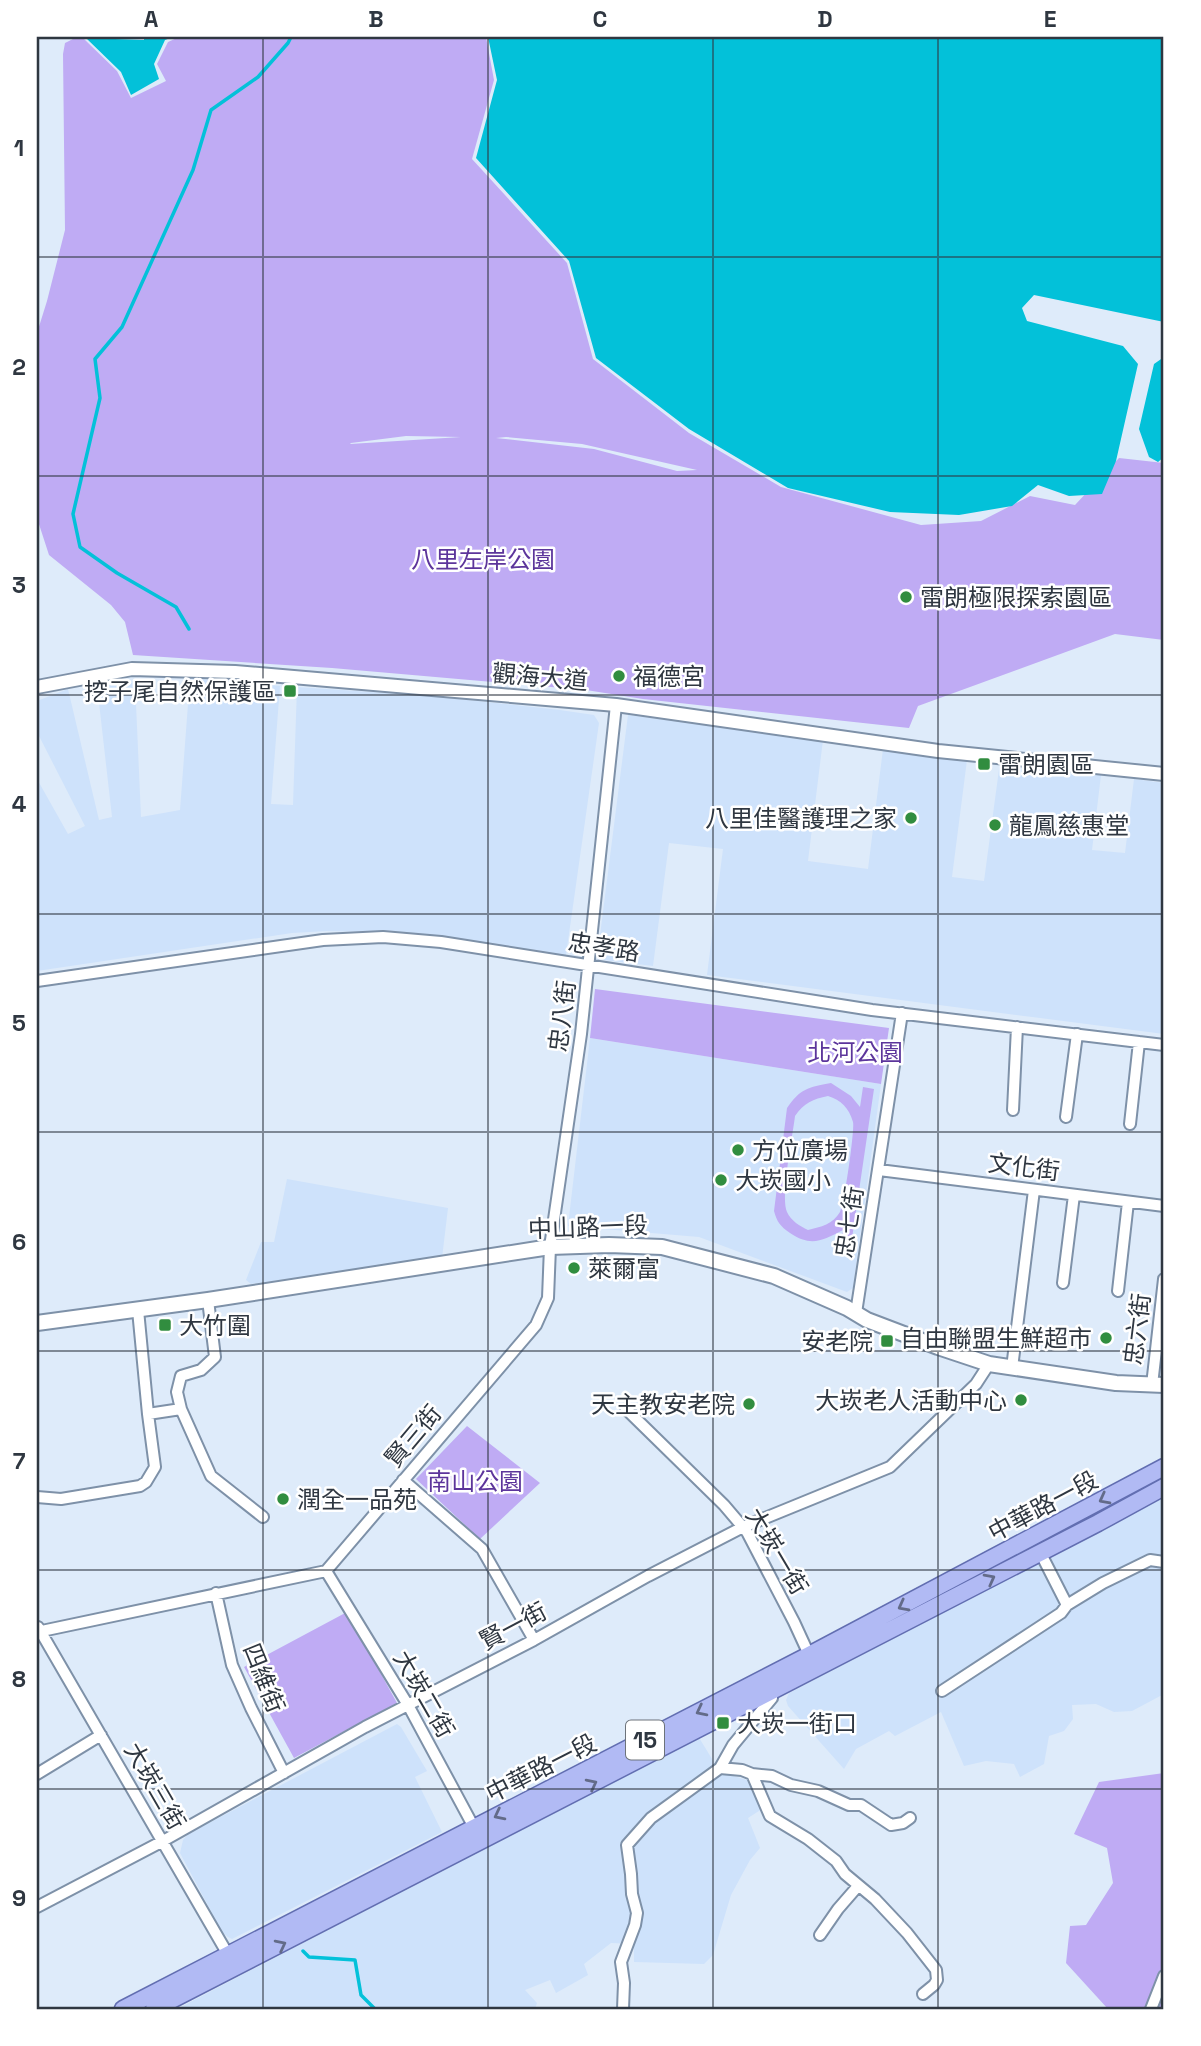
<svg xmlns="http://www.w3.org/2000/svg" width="1201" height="2046" font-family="'Space Grotesk','Noto Sans TC',sans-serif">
<rect width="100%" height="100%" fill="#deebfa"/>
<!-- built -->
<path fill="#cee2fb" d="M190,678l90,8 -9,118 22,1 4,-118 134,9 129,14 34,5 5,8 -33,232 -3,1 -160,-23 -76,-2 -35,2 -255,38v-192l31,55 17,-8 -48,-94v-31l31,-12 31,131 13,-3 -15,-132 38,-4 6,136 39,-7z
M628,715l195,25 -15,121 60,8 15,-120 84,11 -15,117 32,4 16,-119 101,13 -9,75 33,3 9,-74 30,4v251l-457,-59 16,-126 -54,-6 -16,123 -56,-7z
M590,1038l291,46 -28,204 -6,4 -148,-55 -131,-11z
M287,1179l161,29 -6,50 -191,26 -5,-4 15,-38h13z
M1164,1496v198l-32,17 -18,1 -18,-8 -24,1 1,14 -9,12 -15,5 -5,28 -24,13 -6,-13 -28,-3 -22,5 -23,-54 -46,24 -6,-5 -33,18 -12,20 -56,-63 -2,-6 3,-7z
M397,1724l4,3 26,44 -12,6 27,55 -210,107 -4,-2 -6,-5 -42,-79 3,-13 5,-6z
M698,1736l22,36 27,8 15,29 -14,9 12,30 -10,12 -19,35 -18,60 -9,9 -70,-2v-18l-23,-1 -27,21 4,11 -32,18 -6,-13 -25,10 12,13 -2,6h-358z"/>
<!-- green -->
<path fill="#bfabf4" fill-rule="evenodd" d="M179,37h307l8,43 -22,79 95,104 26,96 96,74 92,54 140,38 60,-4 49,-25 45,9 44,-47 45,5v177l-49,-6 -197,72 -9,22 -266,-29 -57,-9 -254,-22 -199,-13 -8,-33 -14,-17 -62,-50 -12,-37v-185l10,-32 18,-71 -2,-176 2,-11 10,-5h8l34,33 14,27 35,-17 -9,-17 11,-22zM406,436l55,1 -111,7 1,-1zM506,437l76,7 115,26 -20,1 -83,-22 -98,-11z
M595,989l294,39 -8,56 -291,-46z
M831,1083l20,13 9,11 3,-20 11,2 -24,163h-10l3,-22c-21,11 -32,17 -53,3 -10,-7 -13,-11 -16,-22l13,-103c13,-19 21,-21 44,-25zM828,1096c13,4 21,12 25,26 2,7 -9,84 -13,90 -7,12 -19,15 -32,18 -8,-4 -17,-9 -21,-18 -7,-14 6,-78 8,-96 9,-13 18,-17 33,-20z
M467,1426l73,57 -60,56 -64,-60z
M347,1612l50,91 -103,55 -50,-91z
M1164,1773v236h-56l-42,-46 4,-37 16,-1 27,-42 -6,-35 -33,-14 25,-52z"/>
<!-- water -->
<path fill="#03c1d9" d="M144,37h29l-8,3 -11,24 5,15 -28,16 -10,-23 -35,-34 58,2z
M488,37h676v285l-130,-27 -12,13 5,13 96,25 15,18 -22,97 -14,33 -33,2 -31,-11 -26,21 -53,9 -69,-3 -102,-24 -99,-59 -93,-71 -27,-97 -93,-103 21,-78z
M1164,357v100l-6,5 -9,-5 -10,-28 15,-65z"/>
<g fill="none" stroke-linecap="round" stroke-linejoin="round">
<!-- stream -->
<path stroke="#03c1d9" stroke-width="3.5" d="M189,629l-13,-22 -59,-34 -37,-26 -7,-33 27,-116 -5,-39 27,-32 71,-157 18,-60 47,-33 30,-34 3,-6
M303,1951l6,6 46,3 6,35 14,14"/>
<!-- minor casing -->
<g stroke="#7e91a8" stroke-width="14">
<path id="minor" d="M37,981l286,-41 60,-3 58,5 431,68 292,35
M1013,1110l4,-83
M1066,1117l11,-83
M1130,1124l9,-82
M879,1170l285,36
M1063,1283l11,-88
M1118,1291l10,-89
M208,1300l7,57 -14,13 -20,6 -4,16 4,17 30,67 52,41
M856,1313l46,-300
M1012,1368l22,-178
M1152,1385l12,-106
M626,1409l98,96 23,27 47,90 17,37
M148,1414l33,-5
M403,1480l79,69 52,91
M37,1497l24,2 79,-13 6,-4 9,-15 -7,-53 -10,-104
M326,1571l82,134 69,128
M216,1593l16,72 19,43 33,65
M1067,1605l36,-22 47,-23 14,2
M38,1627l192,331
M37,1632l289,-61 210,-246 12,-27 2,-51 31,-213 35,-329
M942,1691l119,-78 6,-8 -27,-53
M720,1768l22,2 10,4 18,42 38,23 28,22 9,13 30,25 32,34 29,37 1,10 -3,5 -11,9
M37,1774l64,-39
M752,1774l20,2 19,9 27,6 31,14h12l30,20 12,-2 7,-5
M37,1907l126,-66 202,-114 169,-87 114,-64 95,-49 147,-60 86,-83 13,-20
M820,1935l18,-26 20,-23
M623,2009l1,-26 -3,-21 14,-37 2,-12 -5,-19 -1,-20 -4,-29 24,-27 69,-50 13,-23 39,-47 -3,-11
M1151,2009l13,-33"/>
</g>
<!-- tertiary casing -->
<g stroke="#7e91a8" stroke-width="16">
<path id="tertiary" d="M37,687l95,-18 103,3 381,33 322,46 226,23"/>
</g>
<!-- secondary casing -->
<g stroke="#7e91a8" stroke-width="18">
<path id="secondary" d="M37,1323l171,-23 342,-53 59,-2 53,2 112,29 73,32 20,12 71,27 51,17 127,19 48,2"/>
</g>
<!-- primary casing -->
<g stroke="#626eb1" stroke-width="19">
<path id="primary" d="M123,2009l686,-354 355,-188
M154,2009l944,-486 66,-36"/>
</g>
<!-- minor -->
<use href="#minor" stroke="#fff" stroke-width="10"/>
<!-- tertiary -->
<use href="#tertiary" stroke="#fff" stroke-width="12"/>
<!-- secondary -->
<use href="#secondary" stroke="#fff" stroke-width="14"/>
<!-- primary -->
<use href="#primary" stroke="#b1baf4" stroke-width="16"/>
</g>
<!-- one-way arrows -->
<defs><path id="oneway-chevron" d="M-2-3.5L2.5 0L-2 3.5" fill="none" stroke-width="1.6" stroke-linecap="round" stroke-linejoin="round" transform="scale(1.75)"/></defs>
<g stroke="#636b89">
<use href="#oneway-chevron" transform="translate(1104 1499) rotate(152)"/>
<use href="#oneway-chevron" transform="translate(990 1579) rotate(-28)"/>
<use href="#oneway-chevron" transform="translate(903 1606) rotate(152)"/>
<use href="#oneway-chevron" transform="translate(701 1711) rotate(153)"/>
<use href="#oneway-chevron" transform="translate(592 1784) rotate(-27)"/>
<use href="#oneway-chevron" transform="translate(499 1815) rotate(153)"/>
<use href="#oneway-chevron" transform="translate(281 1945) rotate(-27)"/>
</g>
<!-- grid -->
<path fill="none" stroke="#2f3741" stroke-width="2" stroke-opacity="0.55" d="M263,37v1972M488,37v1972M713,37v1972M938,37v1972M37,257h1127M37,476h1127M37,695h1127M37,914h1127M37,1132h1127M37,1351h1127M37,1570h1127M37,1789h1127"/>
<!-- markers -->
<g fill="#318d3f" stroke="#fff" stroke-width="2.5">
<circle cx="906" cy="597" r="7"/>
<circle cx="619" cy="676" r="7"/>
<rect x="283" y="684" width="14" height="14" rx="3.5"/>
<rect x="977" y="757" width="14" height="14" rx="3.5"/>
<circle cx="911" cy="818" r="7"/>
<circle cx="995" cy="825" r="7"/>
<circle cx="738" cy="1150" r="7"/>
<circle cx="721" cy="1180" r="7"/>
<circle cx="574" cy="1268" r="7"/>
<rect x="158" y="1318" width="14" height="14" rx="3.5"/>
<circle cx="1106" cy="1338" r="7"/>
<rect x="880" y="1334" width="14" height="14" rx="3.5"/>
<circle cx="1021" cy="1400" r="7"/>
<circle cx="749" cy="1404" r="7"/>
<circle cx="283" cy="1499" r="7"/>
<rect x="716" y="1716" width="14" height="14" rx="3.5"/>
</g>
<g text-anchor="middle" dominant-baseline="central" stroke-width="5" stroke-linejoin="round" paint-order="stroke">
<!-- shield labels -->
<rect fill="#fff" stroke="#6d737a" stroke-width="2" x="626" y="1720.5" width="38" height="39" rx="5"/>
<g font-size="23" font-weight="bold" fill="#2f3741">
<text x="645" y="1740">15</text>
</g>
<!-- park labels -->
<g font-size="24" fill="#5c359b" stroke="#fff">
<text x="483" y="559">八里左岸公園</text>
<text x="855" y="1052">北河公園</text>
<text x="475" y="1481">南山公園</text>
</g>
<!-- poi labels -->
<g font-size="24" fill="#2f3741" stroke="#fff" text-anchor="start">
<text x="920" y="597">雷朗極限探索園區</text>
<text x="633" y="676">福德宮</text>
<text x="276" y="691" text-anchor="end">挖子尾自然保護區</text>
<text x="998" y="764">雷朗園區</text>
<text x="897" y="818" text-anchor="end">八里佳醫護理之家</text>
<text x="1009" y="825">龍鳳慈惠堂</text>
<text x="752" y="1150">方位廣場</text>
<text x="735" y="1180">大崁國小</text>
<text x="588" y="1268">萊爾富</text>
<text x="179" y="1325">大竹圍</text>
<text x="1092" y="1338" text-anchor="end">自由聯盟生鮮超市</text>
<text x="873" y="1341" text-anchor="end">安老院</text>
<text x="1007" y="1400" text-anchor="end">大崁老人活動中心</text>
<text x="735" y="1404" text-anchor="end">天主教安老院</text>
<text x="297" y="1499">潤全一品苑</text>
<text x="737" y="1723">大崁一街口</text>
</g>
<!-- street labels -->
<g font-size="24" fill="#2f3741" stroke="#fff">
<text transform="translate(540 677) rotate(5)">觀海大道</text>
<text transform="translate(604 947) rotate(9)">忠孝路</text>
<text transform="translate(562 1016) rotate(-83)">忠八街</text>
<text transform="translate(1024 1167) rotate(7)">文化街</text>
<text transform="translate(849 1222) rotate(-81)">忠七街</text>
<text transform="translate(588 1227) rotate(-2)">中山路一段</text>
<text transform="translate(1137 1329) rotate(-83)">忠六街</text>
<text transform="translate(413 1436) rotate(-50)">賢三街</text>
<text transform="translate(1043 1506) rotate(-28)">中華路一段</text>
<text transform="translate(777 1551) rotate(59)">大崁一街</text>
<text transform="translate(513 1626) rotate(-28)">賢一街</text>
<text transform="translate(264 1678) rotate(68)">四維街</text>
<text transform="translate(424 1694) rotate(60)">大崁二街</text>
<text transform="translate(541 1768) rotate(-27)">中華路一段</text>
<text transform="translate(155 1786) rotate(60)">大崁三街</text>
</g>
</g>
<!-- border -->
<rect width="1201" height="2046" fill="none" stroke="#ffffff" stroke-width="77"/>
<rect x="38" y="38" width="1124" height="1970" fill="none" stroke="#2f3741" stroke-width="2.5"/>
<g font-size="23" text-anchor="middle" font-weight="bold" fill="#2f3741">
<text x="151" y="27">A</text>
<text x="376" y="27">B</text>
<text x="600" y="27">C</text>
<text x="825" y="27">D</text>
<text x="1050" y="27">E</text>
<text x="19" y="156">1</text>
<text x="19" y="375">2</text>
<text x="19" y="593">3</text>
<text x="19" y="812">4</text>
<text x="19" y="1031">5</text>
<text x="19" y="1250">6</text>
<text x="19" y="1469">7</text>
<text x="19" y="1687">8</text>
<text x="19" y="1906">9</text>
</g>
</svg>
